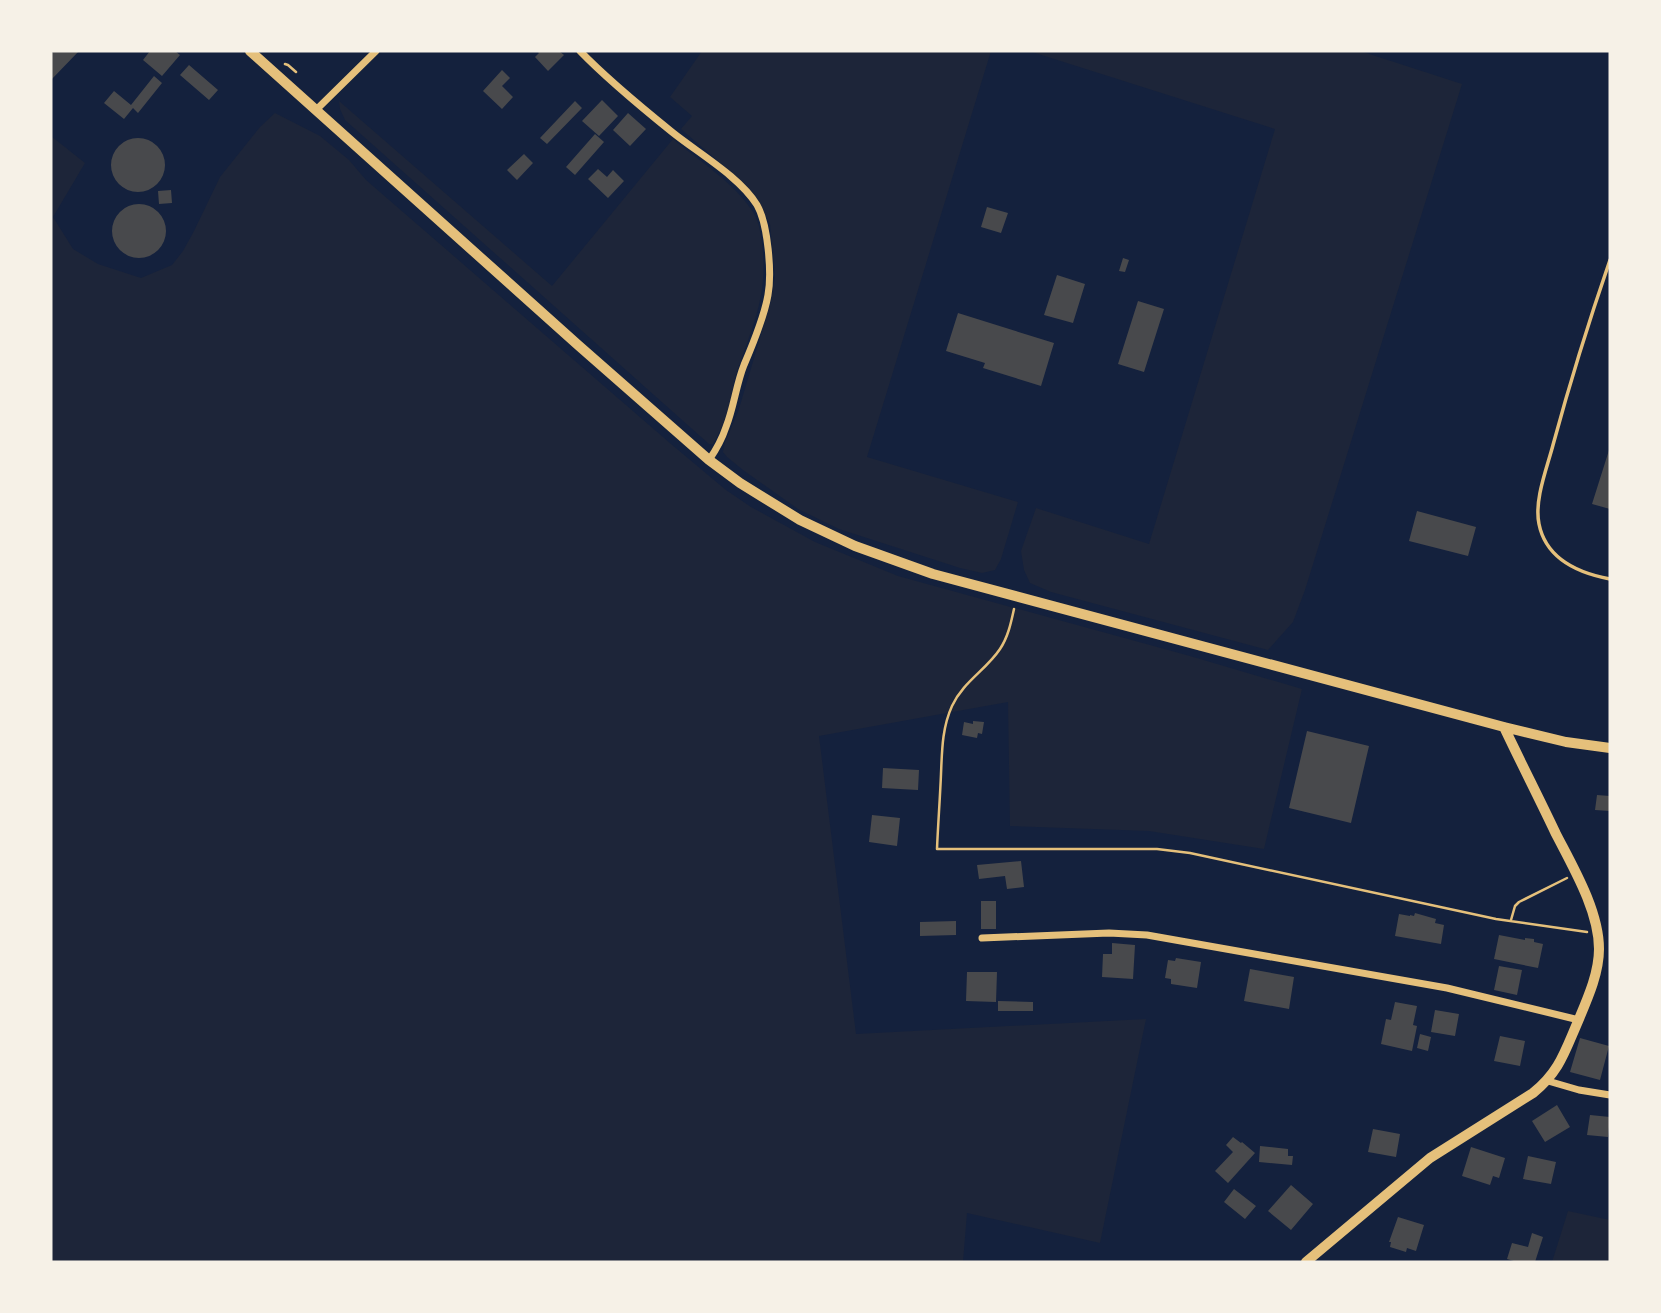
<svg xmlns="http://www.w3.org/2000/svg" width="1661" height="1313" font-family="'PT Serif',serif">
<rect width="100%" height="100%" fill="#14213d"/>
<!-- green -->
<path fill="#1d2539" d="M702,51h289l-124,406 151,45 -17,57 -6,11 -13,3 -22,-5 -121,-39 -41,-20 -55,-39 -16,-13 -4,-5 2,-10 13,-30 33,-111 4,-25 -5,-52 -11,-21 -34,-36 -44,-38 11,-13 -22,-19z
M1029,51h331l102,33 -157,506 -12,32 -25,28 -217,-58 -21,-9 -6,-13 -3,-19 15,-43 113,36 126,-415z
M339,101l213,185 121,-147c26,22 62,44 80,73 7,12 9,27 10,41 4,48 -14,81 -28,125 -3,12 -4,25 -9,37 -3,10 -8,20 -13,29h-4l-364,-324 -5,-11z
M275,113l45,23 29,24 17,20 305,264 55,46 25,17 64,35 83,34 292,80 112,33 -38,160 -115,-18 -139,-5 -2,-124 -189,34 37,298 290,-15 -46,224 -133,-30 -4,49h-912v-1126l34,27 -32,54 20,32 25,15 43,14 31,-13 11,-14 11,-20 26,-54 40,-50z
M1568,1211l42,9v42h-58z"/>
<!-- building -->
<path fill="#48494c" d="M54,51h25l-28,29v-26z
M150,51h25l5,4 -18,21 -19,-16z
M537,51h22l5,4 -16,16 -13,-14 4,-4z
M189,65l29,25 -9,10 -29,-25z
M502,70l8,8 -8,8 11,11 -11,12 -19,-18z
M154,76l8,7 -24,30 -5,-5 -9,11 -20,-16 10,-12 17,14z
M602,100l16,16 -19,20 -17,-15z
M575,101l7,7 -35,36 -7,-6z
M628,113l18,16 -16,17 -17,-16z
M595,134l9,8 -29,33 -9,-8z
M111 165a27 27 0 1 1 54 0a27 27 0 1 1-54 0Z
M524,154l9,9 -16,17 -10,-10z
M598,169l9,8 6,-7 11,11 -16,17 -20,-19z
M171,190l1,13 -13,1 -1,-13z
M112 231a27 27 0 1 1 54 0a27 27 0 1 1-54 0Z
M987,207l21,6 -7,20 -20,-6z
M1123,258l6,2 -4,12 -6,-1z
M1057,275l28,9 -12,39 -29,-8z
M1138,301l26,8 -20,63 -26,-8z
M958,313l96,30 -13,43 -58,-18 2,-5 -39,-12z
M1610,447v62l-18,-5z
M1417,511l59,16 -8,29 -59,-15z
M973,721l11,1 -2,12 -4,-1 -1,5 -15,-3 2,-13 9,2z
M1307,731l62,15 -18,77 -62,-15z
M883,768l36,2 -1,20 -36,-2z
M1597,795l13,1v15l-15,-1z
M872,815l28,3 -3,28 -28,-4z
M1021,861l3,26 -17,2 -2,-13 -26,3 -2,-14z
M981,901h15v28h-15z
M1415,913l21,6 -1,4 9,2 -3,19 -46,-8 4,-22 11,2v-1l4,1z
M956,921v14l-36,1v-14z
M1499,935l26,5v-2l9,1v3l9,2 -5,24 -44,-9z
M1112,943l23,2 -2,34 -31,-2 1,-23h9z
M1176,958l25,4 -4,26 -26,-4v-5l-6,-1 3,-18 7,1z
M1499,966l23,4 -5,25 -23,-5z
M1250,969l44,8 -5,32 -45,-8z
M967,972h30l-1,30 -30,-1z
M998,1001l35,1v9h-35z
M1395,1002l22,4 -4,19 4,1 -5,25 -31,-7 5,-25 5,1z
M1435,1010l24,4 -4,22 -24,-4z
M1420,1034l11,3 -3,14 -11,-3z
M1500,1036l25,5 -5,25 -26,-5z
M1580,1038l29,8 -9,34 -30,-8z
M1557,1105l13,22 -25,15 -13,-21z
M1590,1115l20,2 -2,20 -21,-2z
M1373,1129l27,5 -4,23 -28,-5z
M1233,1137l8,6 1,-1 13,11 -27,30 -13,-12 18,-19 -7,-7z
M1260,1146l28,3v7h5l-1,9 -33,-3z
M1471,1147l34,11 -6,20 -6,-2 -3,9 -28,-9z
M1528,1156l28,6 -5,22 -28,-5z
M1291,1185l22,19 -22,26 -23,-19z
M1234,1189l22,17 -11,13 -21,-17z
M1398,1217l26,8 -8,26 -9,-3 -1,4 -16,-5 1,-5h-2z
M1532,1233l11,4 -8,25h-18l-10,-3 5,-16 16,4z"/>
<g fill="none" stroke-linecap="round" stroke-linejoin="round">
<!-- path -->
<path stroke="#e5c07b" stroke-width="2.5" d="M285,64l3,1 8,7
M1014,609c-3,14 -6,28 -14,40 -14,21 -37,33 -48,57 -10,22 -10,45 -11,68 -1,25 -3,50 -4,75h220l33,4 306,66 91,13
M1511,920l4,-14 4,-4 48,-24"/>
<!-- service -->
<path stroke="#e5c07b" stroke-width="3.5" d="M1610,260c-21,61 -40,122 -57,185 -6,23 -19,55 -14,79 7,35 39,49 71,55"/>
<!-- minor -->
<path stroke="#e5c07b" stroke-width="7" d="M580,51c28,29 61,56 92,81 26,21 68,45 85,73 11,19 15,68 11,90 -4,23 -15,49 -24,70 -8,20 -10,42 -18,62 -4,12 -10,23 -17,33
M316,110l60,-59
M982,938l127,-5 38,2 300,53 132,32
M1548,1081l31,9 31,5"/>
<!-- tertiary -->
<path stroke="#e5c07b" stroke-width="10" d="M250,51l328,294 131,115 31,23 60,37 55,26 78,28 571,153 62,15 44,6
M1306,1262l124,-104 103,-65c25,-20 31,-39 43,-67 10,-24 23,-51 23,-77 0,-38 -26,-82 -43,-115 -17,-36 -35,-71 -52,-107"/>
</g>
<!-- border -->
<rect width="1661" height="1313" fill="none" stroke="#f6f1e7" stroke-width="105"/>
</svg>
